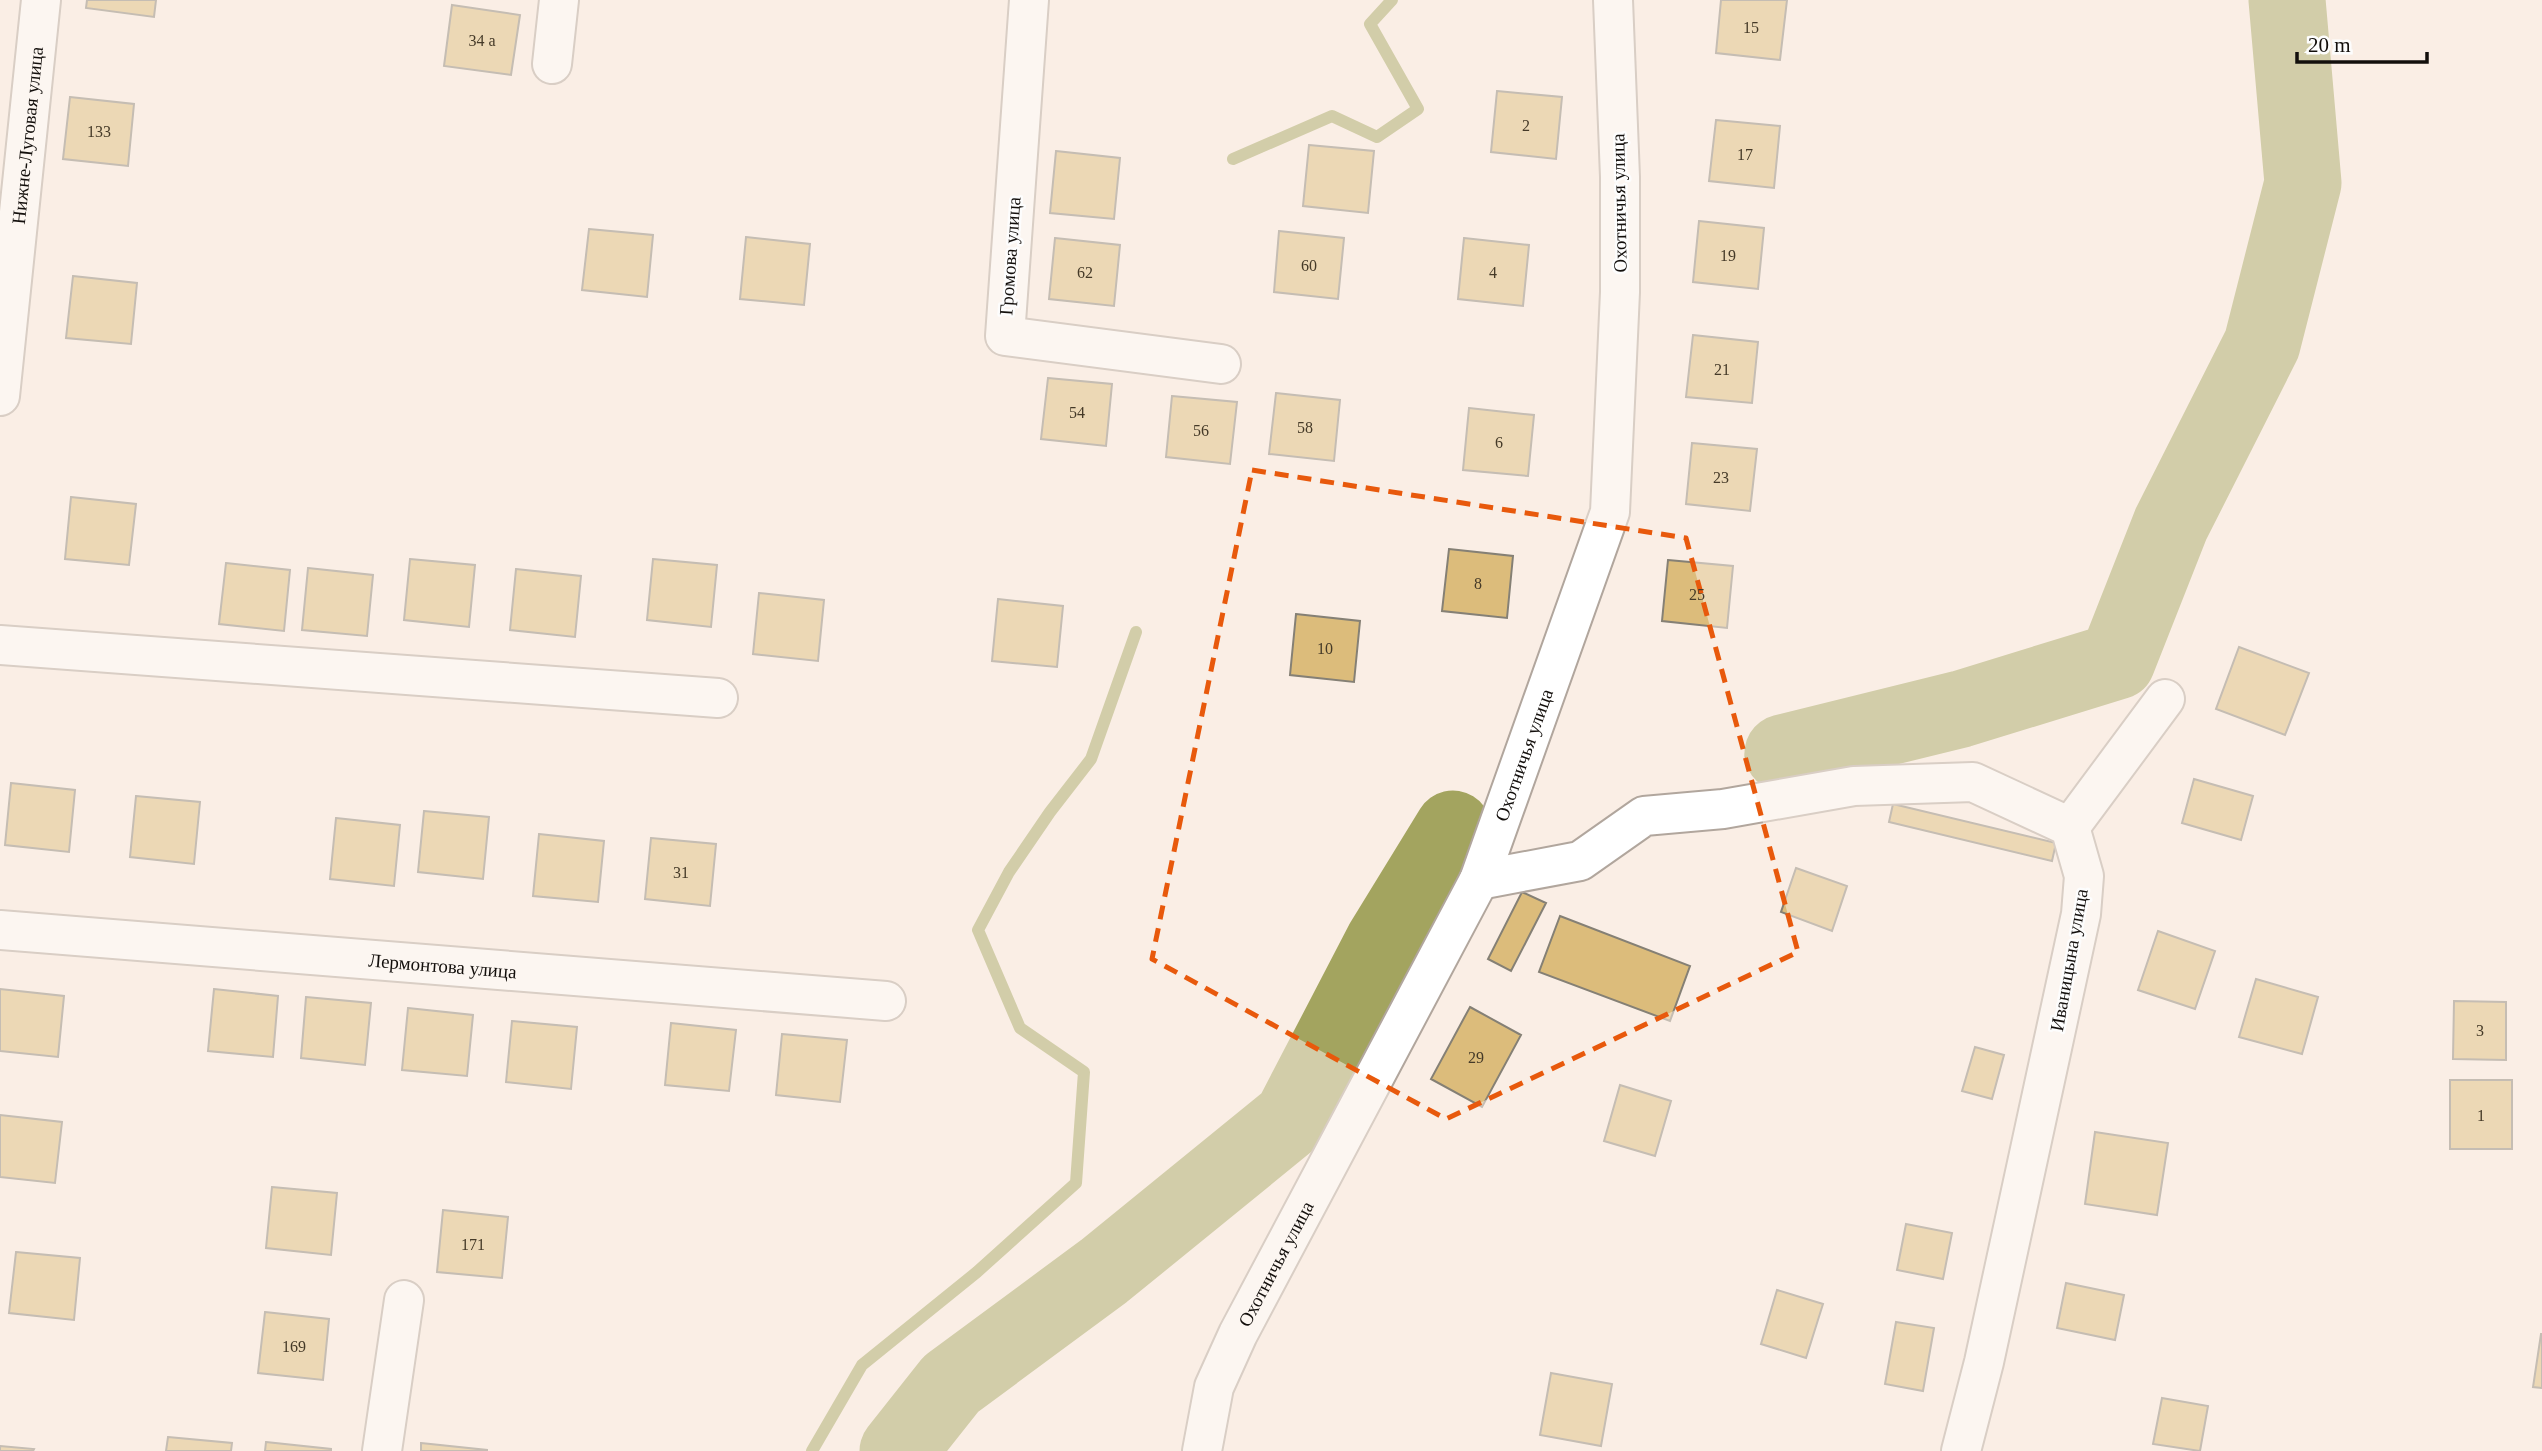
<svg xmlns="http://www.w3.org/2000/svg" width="2542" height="1451" font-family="Georgia,serif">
<rect width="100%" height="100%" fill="#faeee5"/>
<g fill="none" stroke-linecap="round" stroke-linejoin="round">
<!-- stream -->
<path stroke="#a3a45f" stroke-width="12" d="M1233,159l99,-43 45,21 41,-28 -48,-85 22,-24
M812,1451l50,-86 115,-93 99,-89 8,-111 -64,-44 -42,-98 31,-58 41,-60 41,-53 45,-127"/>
<!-- river -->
<path stroke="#a3a45f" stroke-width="77" d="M1783,753l178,-44 156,-48 54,-137 91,-180 41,-161 -16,-183
M898,1451l53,-67 153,-113 188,-153 91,-175 70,-114"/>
</g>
<!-- building -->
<path fill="#dcbc7b" stroke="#858075" stroke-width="2" d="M87,0h69l-2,17 -68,-9z
M1721,0h66l-7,60 -64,-7z
M452,5l68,10 -9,60 -67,-9z
M1497,91l65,6 -6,62 -65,-7z
M70,97l64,7 -6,62 -65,-7z
M1716,120l64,6 -6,62 -65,-7z
M1309,145l65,6 -6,62 -65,-7z
M1056,151l64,7 -6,61 -64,-6z
M1699,221l65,7 -6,61 -65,-7z
M589,229l64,6 -6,62 -65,-7z
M1279,231l65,7 -6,61 -64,-7z
M746,237l64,7 -6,61 -64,-6z
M1055,238l65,7 -6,61 -65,-7z
M1464,238l65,7 -6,61 -65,-7z
M73,276l64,7 -6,61 -65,-6z
M1693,335l65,7 -6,61 -66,-6z
M1048,378l64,6 -6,62 -65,-7z
M1276,393l64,7 -6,61 -65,-7z
M1172,396l65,6 -7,62 -64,-7z
M1469,408l65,7 -6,61 -65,-6z
M1692,443l65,6 -7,62 -64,-7z
M71,497l65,7 -7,61 -64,-6z
M1449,549l64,7 -6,62 -65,-7z
M410,559l65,6 -6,62 -65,-7z
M653,559l64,6 -6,62 -64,-7z
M1668,560l65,6 -6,62 -65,-7z
M226,563l64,7 -6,61 -65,-7z
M308,568l65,7 -6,61 -65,-6z
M516,569l65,7 -6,61 -65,-7z
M759,593l65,7 -6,61 -65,-7z
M998,599l65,7 -6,61 -65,-6z
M1296,614l64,7 -6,61 -64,-7z
M2239,647l70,26 -24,62 -69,-26z
M2194,779l59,17 -12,44 -59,-17z
M11,783l64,7 -6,62 -64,-7z
M136,796l64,6 -6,62 -64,-7z
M1893,804l163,39 -4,18 -163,-39z
M424,811l65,6 -6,62 -65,-7z
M336,818l64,7 -6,61 -64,-7z
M539,834l65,7 -6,61 -65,-6z
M651,838l65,6 -6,62 -65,-7z
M1796,868l51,18 -15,45 -51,-19z
M1522,892l24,11 -35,68 -23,-12z
M1560,916l130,50 -20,55 -131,-49z
M2158,931l57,20 -20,58 -57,-19z
M2256,979l62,18 -16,57 -63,-17z
M0,989l64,7 -6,61 -58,-6z
M214,989l64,7 -5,61 -65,-6z
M306,997l65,6 -6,62 -64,-7z
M2454,1001l52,1v58l-53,-1z
M1470,1007l51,28 -39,72 -51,-28z
M408,1008l65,7 -6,61 -65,-6z
M512,1021l65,6 -6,62 -65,-7z
M671,1023l65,7 -7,61 -64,-6z
M782,1034l65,6 -7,62 -64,-7z
M1975,1047l29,8 -12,44 -30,-8z
M2450,1080h62v69h-62z
M1620,1085l51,16 -16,55 -51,-15z
M0,1115l62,7 -7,61 -55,-6z
M2095,1132l73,11 -11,72 -72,-11z
M272,1187l65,6 -6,62 -65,-7z
M443,1210l65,7 -6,61 -65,-6z
M1906,1224l46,9 -9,46 -46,-9z
M16,1252l64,6 -6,62 -65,-7z
M2066,1283l58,12 -9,45 -58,-12z
M1777,1290l46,14 -17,54 -45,-14z
M265,1312l64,7 -6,61 -65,-7z
M1896,1322l38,6 -11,63 -38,-7z
M2541,1334h1v54l-9,-1z
M1551,1373l61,11 -11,62 -61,-11z
M2162,1398l46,8 -8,45 -47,-7z
M168,1437l64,6 -1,8h-65z
M266,1442l65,7v2h-66z
M421,1443l66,7v1h-66z
M0,1446l34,3 -1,2h-33z"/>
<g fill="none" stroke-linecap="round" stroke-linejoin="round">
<!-- minor casing -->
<g stroke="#b1a69d" stroke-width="42">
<g id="minor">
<path d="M1029,0l-24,336 216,28"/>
<path d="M552,64l7,-64"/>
<path id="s1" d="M0,396l41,-396"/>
<path d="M0,645l718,53"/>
<path d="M2070,827l95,-128"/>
<path d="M1479,880l101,-19 64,-45 79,-7 131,-23 119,-4 97,45 14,49 -3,38 -97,448 -23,89"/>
<path id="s2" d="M0,930l886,71"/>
<path d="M382,1451l22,-151"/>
<path id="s3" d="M1202,1451l12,-64 24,-53 241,-454 131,-368 10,-220v-115l-7,-177"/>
</g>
</g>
<!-- minor -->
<use href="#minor" stroke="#fff" stroke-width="38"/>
</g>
<!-- marked area -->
<path d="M0 0H2542V1451H0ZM1252,470l434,68 112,414 -352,167 -294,-160z" fill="#faeee5" fill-opacity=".55" fill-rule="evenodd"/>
<path fill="none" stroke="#e8590c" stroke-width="5" stroke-dasharray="14 9" stroke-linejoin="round" d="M1252,470l434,68 112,414 -352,167 -294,-160z"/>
<g text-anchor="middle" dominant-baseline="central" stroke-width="5" stroke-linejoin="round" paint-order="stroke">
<!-- number labels -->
<g font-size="16" fill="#453a28">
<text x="1751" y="27">15</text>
<text x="482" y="40">34 а</text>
<text x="1526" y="125">2</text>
<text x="99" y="131">133</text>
<text x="1745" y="154">17</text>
<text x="1728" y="255">19</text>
<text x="1309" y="265">60</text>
<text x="1085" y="272">62</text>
<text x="1493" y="272">4</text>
<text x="1722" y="369">21</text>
<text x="1077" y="412">54</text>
<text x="1305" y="427">58</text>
<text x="1201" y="430">56</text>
<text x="1499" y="442">6</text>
<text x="1721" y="477">23</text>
<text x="1478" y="583">8</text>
<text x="1697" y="594">25</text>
<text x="1325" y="648">10</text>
<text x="681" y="872">31</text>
<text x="2480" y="1030">3</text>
<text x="1476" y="1057">29</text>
<text x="2481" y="1115">1</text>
<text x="473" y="1244">171</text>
<text x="294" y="1346">169</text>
</g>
<!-- street labels -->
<g font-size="19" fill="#130f0c" stroke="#fdfdfd">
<text stroke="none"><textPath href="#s1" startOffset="262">Нижне-Луговая улица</textPath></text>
<text transform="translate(1619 203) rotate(-91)">Охотничья улица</text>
<text transform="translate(1010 256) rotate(-86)">Громова улица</text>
<text stroke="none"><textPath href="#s3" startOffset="770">Охотничья улица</textPath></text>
<text transform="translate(2069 960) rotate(-80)">Иваницына улица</text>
<text stroke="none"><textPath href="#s2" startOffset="444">Лермонтова улица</textPath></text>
<text stroke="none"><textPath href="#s3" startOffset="203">Охотничья улица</textPath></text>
</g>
</g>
<!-- scale -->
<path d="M2297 52v10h130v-10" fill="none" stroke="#130f0c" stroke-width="3.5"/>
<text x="2308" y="52" font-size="21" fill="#130f0c" stroke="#fdfdfd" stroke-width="5" paint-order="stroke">20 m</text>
</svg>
